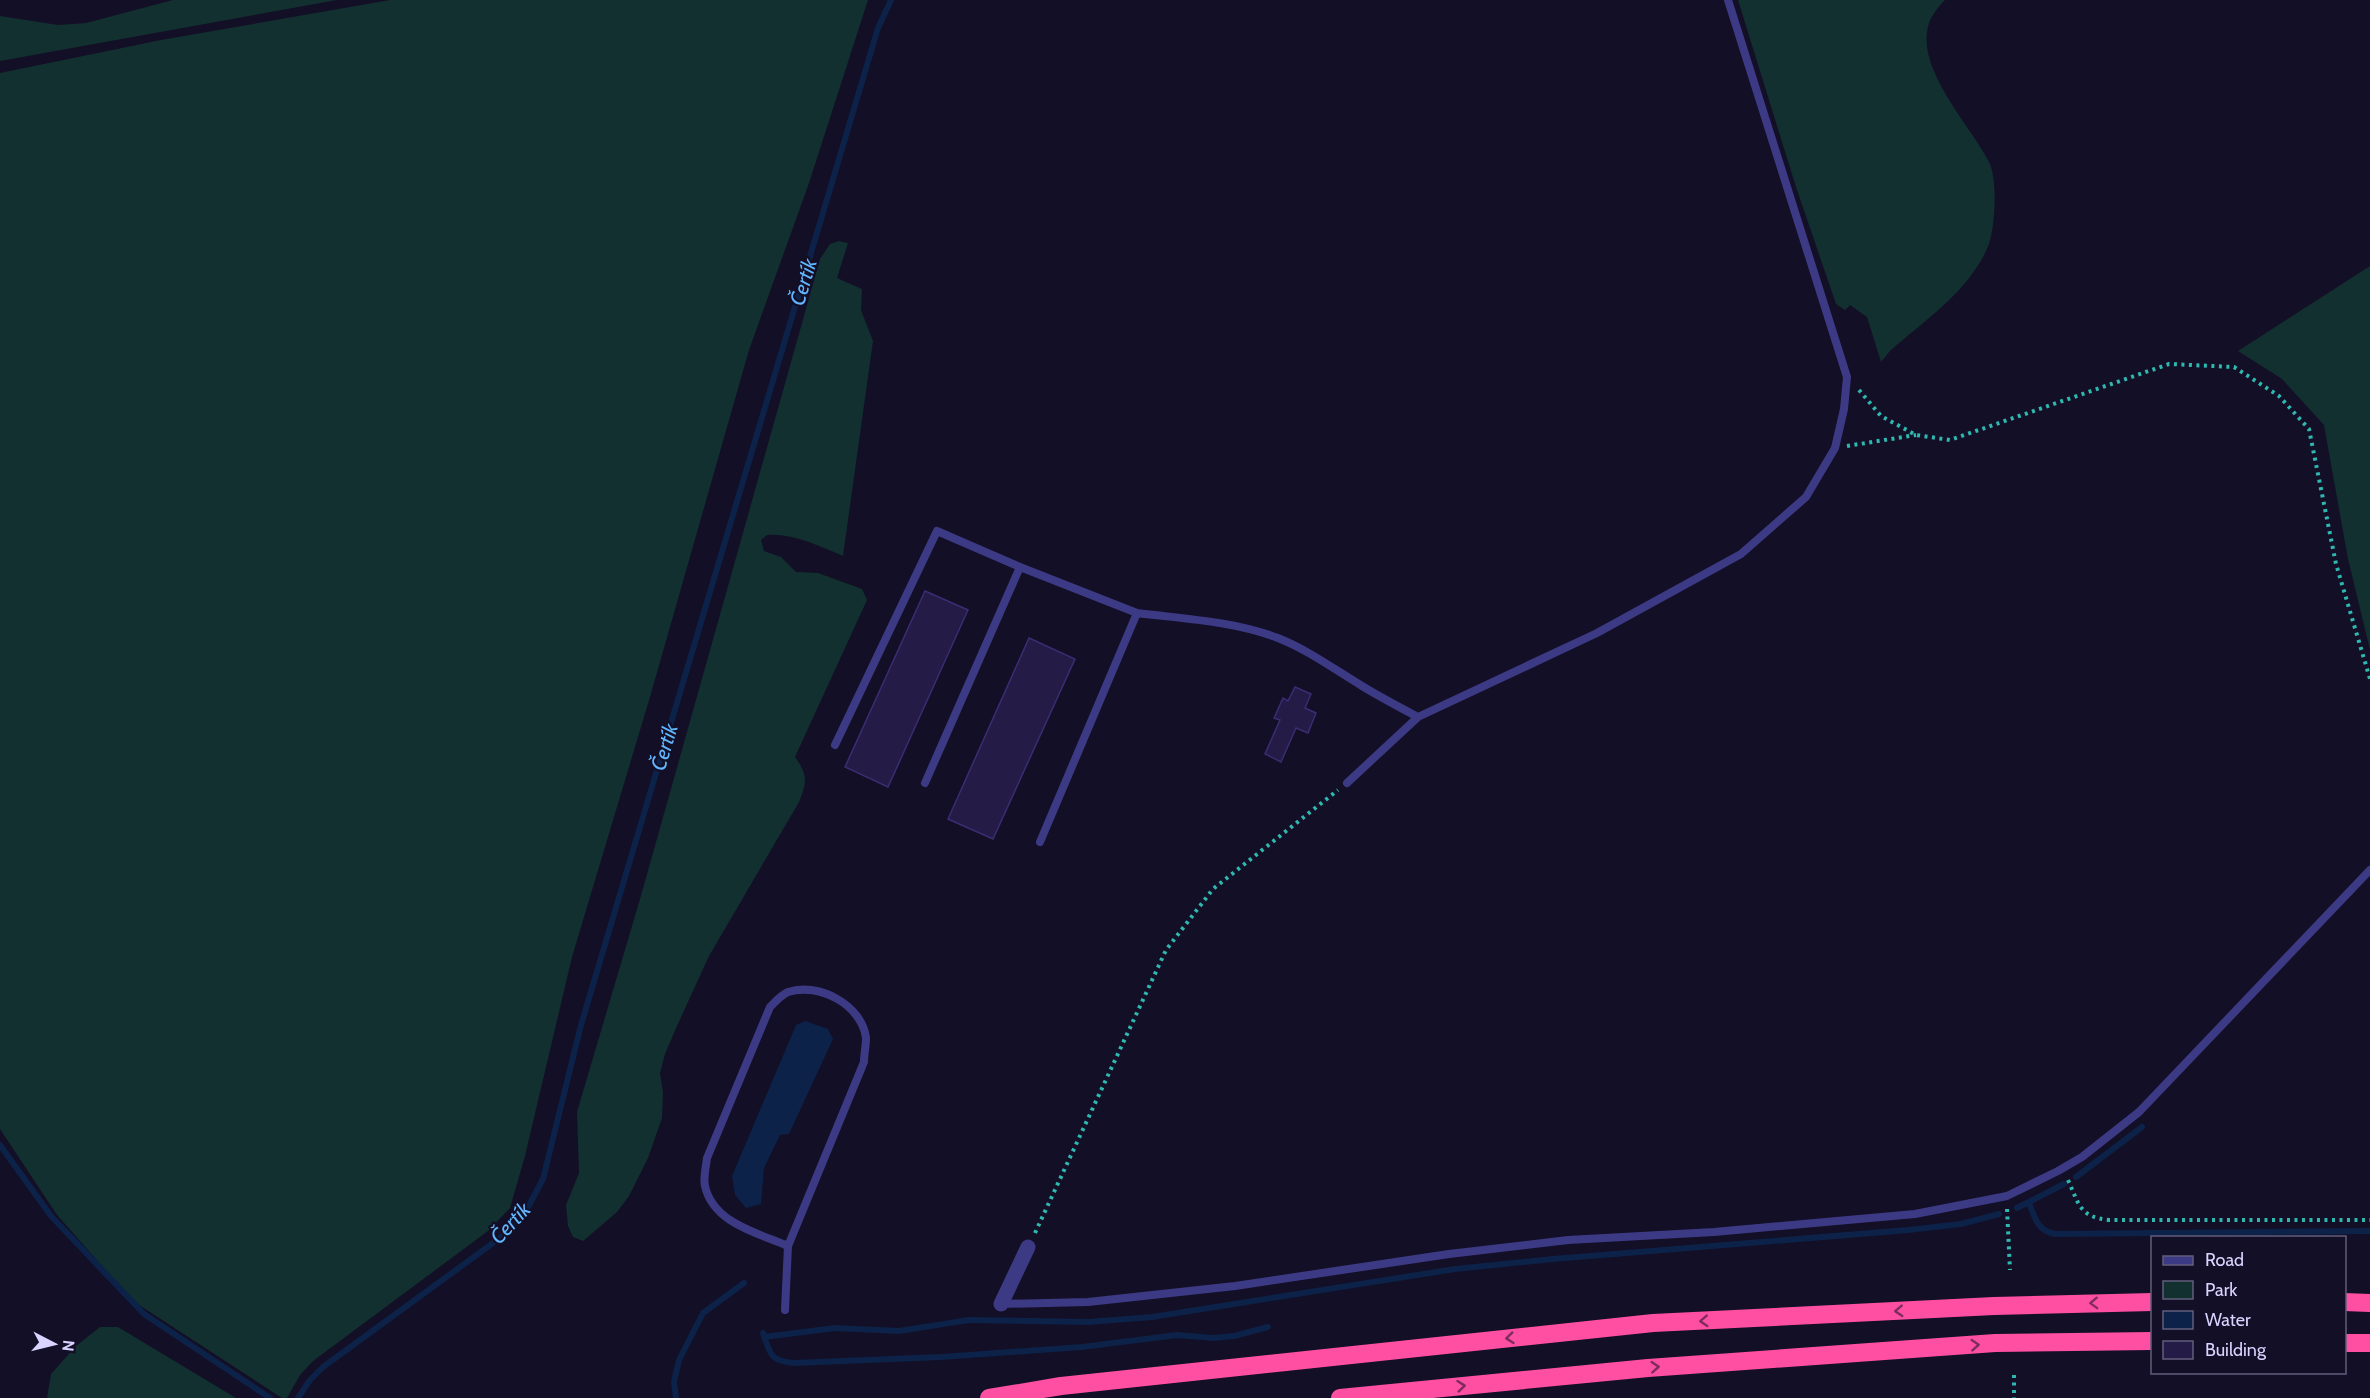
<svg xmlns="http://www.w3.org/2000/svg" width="2370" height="1398" font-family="Cabin,sans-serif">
<rect width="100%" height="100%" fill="#130f26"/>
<!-- green -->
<path fill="#12302f" d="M173,0h164l-337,61v-45l58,9 28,-2z
M390,0h478l-59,183 -60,167 -99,347 -78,260 -47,199 -15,52 -22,23 -175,130 -13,14 -13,23h-5l-149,-97 -76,-86 -57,-86v-1056l161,-33z
M1738,0h207c-7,7 -15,17 -17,27 -11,44 43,99 61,135 9,18 6,64 0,82 -18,46 -64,76 -99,107l-9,11 -14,-45 -17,-12 -5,5 -9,-6 -40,-117z
M839,241l9,2 -11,35 25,11 -1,21 12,31 -30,215c-24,-10 -50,-23 -76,-21l-6,5 3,11 17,6 15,15 22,1 44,16 5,11 -72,157c13,18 12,25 4,45l-90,154 -32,70 -12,28 -5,19 3,20 -1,25 -14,40 -19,38 -12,16 -34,29 -10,-4 -5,-11 -2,-21 13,-32 -2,-61 63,-213 180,-640 10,-15z
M2370,266v384l-22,-91 -24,-134 -42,-46 -44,-28z
M100,1327h18l118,71h-189l4,-24 25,-28z"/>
<!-- water -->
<path fill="#0c2248" d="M805,1021l23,8 5,10 -44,95 -9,1 -16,33 -3,36 -15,4 -11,-13 -3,-19 64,-151z"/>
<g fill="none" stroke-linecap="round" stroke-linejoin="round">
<!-- stream -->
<path stroke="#0c2248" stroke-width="6" d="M0,1145l51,71 93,98 126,84
M2076,1177l66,-50
M2029,1203c6,16 9,28 26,31l315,-3
M2017,1208l47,-24
M763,1333c7,21 7,28 31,30l147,-6 141,-10 95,-12 37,3 20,-2 34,-9
M764,1337l71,-9 64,3 70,-11 119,2 64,-5 303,-48 98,-10 355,-29 53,-6 38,-10
M298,1398l12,-18 13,-13 181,-132 22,-24 17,-32 38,-154 297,-997 13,-28
M676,1398l-2,-16 5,-22 24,-47 41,-30"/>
</g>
<!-- building -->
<path fill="#241b47" stroke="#3b2d73" stroke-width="1.5" d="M925,591l43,19 -80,177 -43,-20z
M1029,638l46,21 -82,180 -45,-20z
M1295,687l16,7 -6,14 11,5 -8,20 -12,-5 -15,34 -16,-8 15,-34 -6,-2 9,-20 5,3z"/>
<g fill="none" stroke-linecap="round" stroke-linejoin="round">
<!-- path -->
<path stroke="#2fb8b0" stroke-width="4" stroke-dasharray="3 4.5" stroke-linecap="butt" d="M1859,390l22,26 35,19 34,5 219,-76 65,3 45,29 30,33 27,135 34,115
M1847,446l69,-11
M2068,1180c11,24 11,37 41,40h261
M2007,1209l3,61
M1035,1233l131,-283 47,-61 125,-99
M2014,1375v23"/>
<!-- lane -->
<path stroke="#3d3a85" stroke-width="8" d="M1137,613c48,6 96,8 141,25 30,12 56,31 84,48 18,11 37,21 56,31
M835,745l102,-214 83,36
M925,783l95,-216 117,46 -97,229
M1347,783l71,-66 179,-84 144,-79 65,-57 29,-49 9,-39 3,-32 -119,-377
M1001,1304l87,-2 147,-16 214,-32 119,-14 146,-8 201,-18 92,-18 51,-25 24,-14 57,-45 231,-242
M785,1310l3,-64 76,-184c0,-8 2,-16 2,-24 -4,-33 -47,-56 -78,-46 -7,3 -13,10 -18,15l-63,151c-1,9 -4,20 -2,28 8,37 53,47 83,60"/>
<!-- street -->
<path stroke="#3d3a85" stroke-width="15" d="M1001,1304l27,-57"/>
<!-- highway -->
<path stroke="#ff4fa3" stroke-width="18" d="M2344,1302l26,1
M2344,1343h26
M989,1398l72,-12 592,-63 341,-17 158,-4
M1340,1398l308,-30 347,-25 157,-2"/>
</g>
<!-- one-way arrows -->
<defs><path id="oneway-chevron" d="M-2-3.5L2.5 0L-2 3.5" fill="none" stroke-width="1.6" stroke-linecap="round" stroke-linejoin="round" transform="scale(1.5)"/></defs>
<g stroke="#7d2c5e">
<use href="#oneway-chevron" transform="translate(2094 1303) rotate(178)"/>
<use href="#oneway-chevron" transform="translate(1899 1311) rotate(177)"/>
<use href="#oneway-chevron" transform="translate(1704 1321) rotate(177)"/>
<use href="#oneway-chevron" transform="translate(1510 1338) rotate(174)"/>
<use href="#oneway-chevron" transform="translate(1975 1345) rotate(-4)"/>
<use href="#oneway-chevron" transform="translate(1655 1367) rotate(-4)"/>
<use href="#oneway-chevron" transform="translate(1461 1386) rotate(-6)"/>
</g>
<g text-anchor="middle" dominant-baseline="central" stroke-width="4.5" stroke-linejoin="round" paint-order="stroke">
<!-- water labels -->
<g font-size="21" font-style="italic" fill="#62b6ff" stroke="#130f26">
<text transform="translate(803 282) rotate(-73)">Čertík</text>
<text transform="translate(664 747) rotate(-73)">Čertík</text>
<text transform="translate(510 1223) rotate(-47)">Čertík</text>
</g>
</g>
<!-- legend -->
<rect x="2151" y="1236" width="195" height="138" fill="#130f26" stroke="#625e7d" stroke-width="1.5"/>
<rect x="2163" y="1256" width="30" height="9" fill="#3d3a85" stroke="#625e7d" stroke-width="1.5"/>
<text x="2205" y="1266" font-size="18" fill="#d9d4ff">Road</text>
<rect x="2163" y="1281" width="30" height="18" fill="#12302f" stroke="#625e7d" stroke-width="1.5"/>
<text x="2205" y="1296" font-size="18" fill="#d9d4ff">Park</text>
<rect x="2163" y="1311" width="30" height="18" fill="#0c2248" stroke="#625e7d" stroke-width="1.5"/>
<text x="2205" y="1326" font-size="18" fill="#d9d4ff">Water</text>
<rect x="2163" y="1341" width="30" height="18" fill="#241b47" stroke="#625e7d" stroke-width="1.5"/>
<text x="2205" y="1356" font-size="18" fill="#d9d4ff">Building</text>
<!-- north arrow -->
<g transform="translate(54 1344) rotate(97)" stroke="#130f26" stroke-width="4.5" paint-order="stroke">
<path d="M0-4.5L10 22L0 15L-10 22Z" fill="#d9d4ff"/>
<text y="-9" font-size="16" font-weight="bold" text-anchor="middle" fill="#d9d4ff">N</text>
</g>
</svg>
